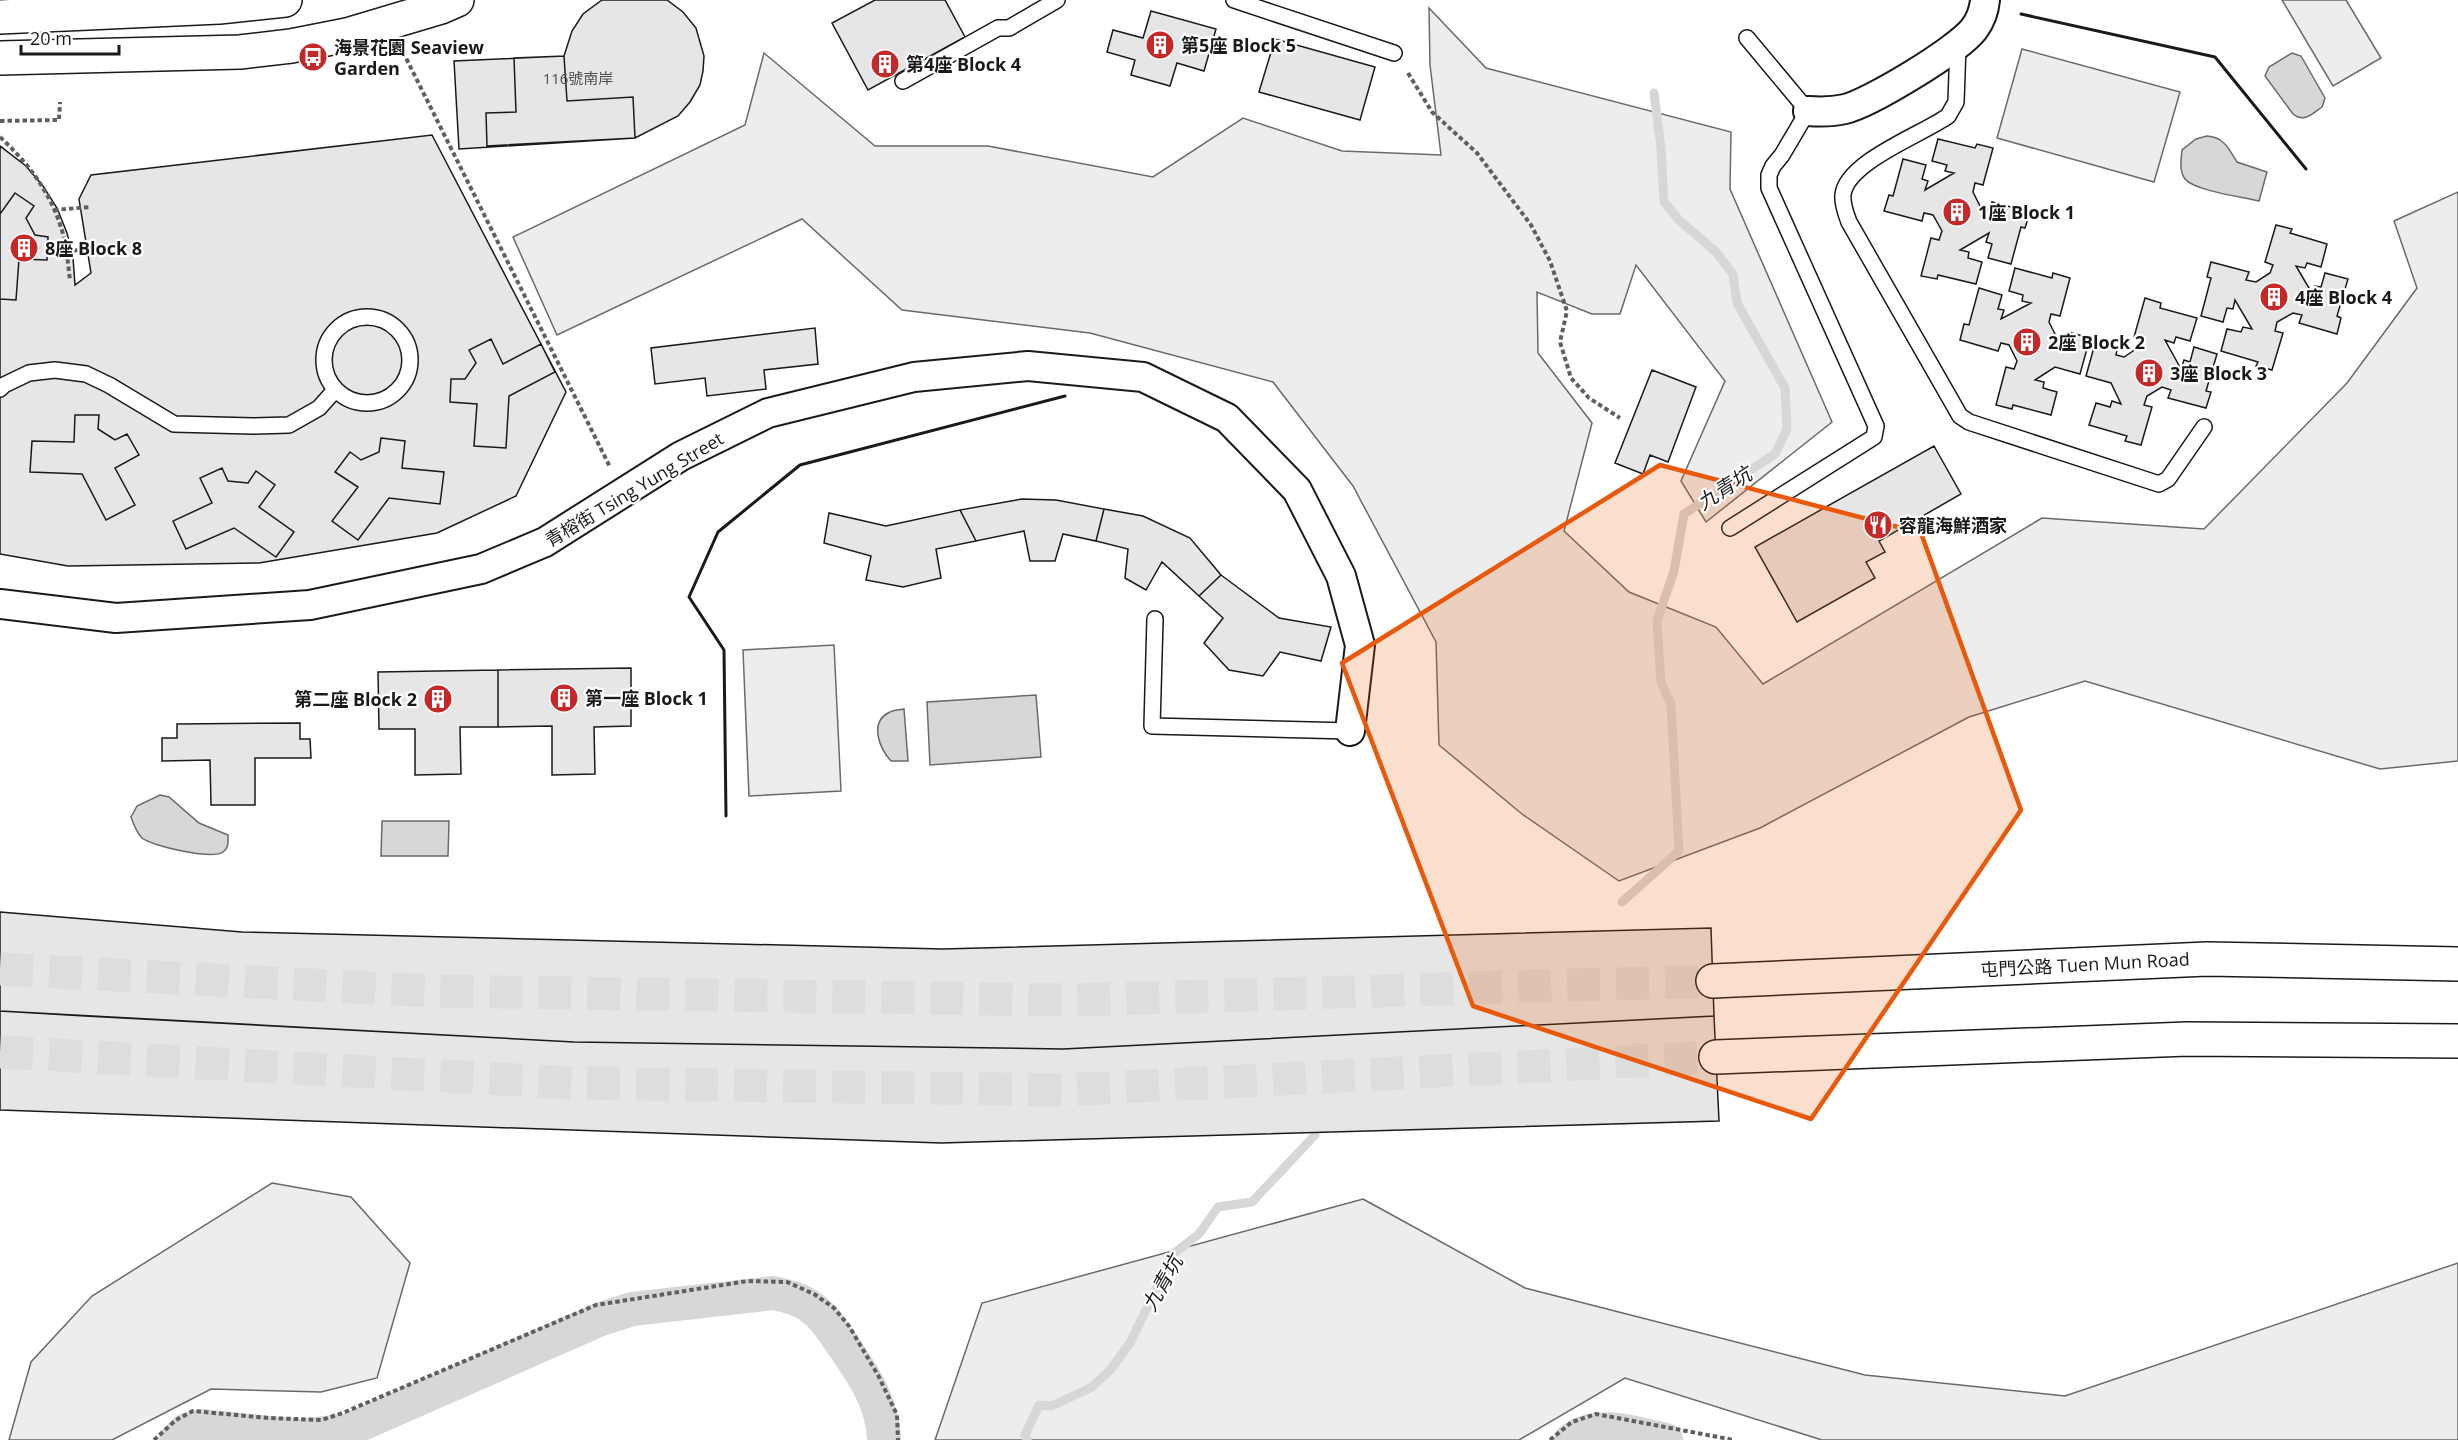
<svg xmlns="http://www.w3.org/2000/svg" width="2458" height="1440" font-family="'Open Sans','Noto Sans TC',sans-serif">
<rect width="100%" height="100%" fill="#fff"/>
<!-- built -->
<path fill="#ededed" stroke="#6a6a6a" stroke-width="1.5" d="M2282,0h64l35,58 -48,28z
M1429,8l57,60 245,64 -1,57 102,233 -126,100 -25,-41 44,-100 -89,-116 -16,49h-28l-55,-22 1,61 54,70 -28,108 65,61 87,35 47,57 279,-166 162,11 143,-146 70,-95 -23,-67 64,-29v569l-78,8 -295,-88 -116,36 -209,111 -141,53 -97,-67 -83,-69 -3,-103 -83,-156 -80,-104 -183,-49 -188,-23 -100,-91 -245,116 -44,-98 232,-112 19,-72 111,93h113l165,31 90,-59 99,33 99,4 -11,-90z
M2022,49l158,43 -26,90 -157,-44z
M834,645l7,146 -92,5 -6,-146z
M272,1183l79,14 59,66 -33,115 -56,14 -110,-3 -99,51h-103l22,-78 61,-66z
M1363,1199l162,89 340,87 200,21 393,-133v177h-636l-197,-62 -106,62h-584l47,-137z"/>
<!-- water -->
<path fill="#d7d7d7" stroke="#6a6a6a" stroke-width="1.5" d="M2292,53l9,3 24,42 -3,9c-10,7 -18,16 -29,7l-28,-38 4,-9z
M2207,136c17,1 22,13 30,26l30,10 -8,29c-16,-4 -64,-10 -74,-22 -6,-8 -4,-19 -3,-29l14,-11z
M1036,695l5,62 -111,8 -3,-63z
M904,709l4,52h-17c-11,-12 -23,-39 -1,-49 3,-2 10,-2 14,-3z
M160,795l9,2 30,26 29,12c0,7 1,13 -5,17 -11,8 -71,-6 -81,-14 -6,-6 -8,-13 -11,-21l6,-11z
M382,821h67l-1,35h-67z"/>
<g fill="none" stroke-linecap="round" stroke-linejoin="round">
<!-- stream -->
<path stroke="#d7d7d7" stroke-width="9" d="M1622,902l57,-51 -8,-147 -10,-22 -4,-61 17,-50 10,-57 91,-60 12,-25 -2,-41 -48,-85 -4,-29 -17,-22 -37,-32 -15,-18 -3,-54 -7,-55
M1027,1440l-2,-5 14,-30 13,1 40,-19 19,-18 19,-26 43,-89 26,-20 19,-27 34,-5 63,-67"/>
<!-- canal -->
<path stroke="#d7d7d7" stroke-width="34" d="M176,1440l10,-10 16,-4 98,10 48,-6 253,-111 31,-10 141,-16c14,3 28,6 39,15 13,9 21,23 30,36 20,29 41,58 42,96
M1571,1440c26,-21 66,-6 95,0"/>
</g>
<!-- building -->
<path fill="#e6e6e6" stroke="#1a1a1a" stroke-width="1.5" d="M602,0h65l16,12 13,16 8,28 -1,15 -3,14 -10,17 -12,14 -43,22 -176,11 -5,-88 110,-5 8,-25 11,-17z
M875,0h70l20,37 -97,53 -36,-67z
M1151,11l65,18 -12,42 -27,-8 -7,23 -39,-11 4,-15 -28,-8 6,-22 30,8z
M1275,39l100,28 -15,53 -101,-28z
M564,56l3,45 66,-4 2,41 -148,8 -1,-33 30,-1 -2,-54z
M432,135l134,257 -50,104 -79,37 -178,30 -191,3 -68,-12v-408l26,20 17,20 14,22 10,25 6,25 2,27 16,-12 -12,-74 12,-24z
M1938,139l37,9 2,-4 16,4 -10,37 -8,-2 -2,9 8,16 9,2 2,-8 38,10 -5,16 -4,-1 -10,37 -23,-6 4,-14 -6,-2 3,-9 -29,17 9,2 -1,6 14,4 -6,22 -38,-9 -1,4 -16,-3 10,-38 8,2 3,-9 -9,-16 -9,-2 -2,8 -38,-10 5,-16 4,1 10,-37 23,6 -4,14 6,2 -3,9 29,-17 -9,-2 2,-6 -15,-4z
M15,193l19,13 -8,12 9,17 13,2 -1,23 -28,-1 -3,41 -16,-1v-85z
M2276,225l16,4 -2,4 37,11 -6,23 -14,-4 -2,5 -9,-2 17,29 2,-9 6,1 4,-14 23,6 -11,37 4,2 -4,16 -38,-11 3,-8 -9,-2 -16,9 -2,9 8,2 -11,37 -16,-4 2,-4 -37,-11 6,-22 14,3 2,-5 9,2 -17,-29 -2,9 -6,-1 -4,14 -22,-6 10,-38 -4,-1 4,-15 38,10 -3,8 10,2 14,-9 3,-8 -8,-3z
M2015,268l37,10 1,-5 17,5 -10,38 -9,-2 -2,8 8,16 9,3 2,-9 22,6 -10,36 -25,-7 -20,13 9,2 -1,6 14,4 -6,23 -38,-10 -1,4 -16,-4 10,-38 8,2 3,-8 -8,-16 -8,-2 -3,8 -38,-11 4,-16 5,1 10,-37 23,7 -4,14 6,1 -3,9 30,-16 -9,-2 1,-6 -14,-4z
M2145,298l16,5 -1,5 37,10 -7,23 -14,-4 -2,6 -9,-3 16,29 3,-9 6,2 4,-15 23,7 -11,37 5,1 -5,16 -38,-10 3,-8 -9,-3 -15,9 -3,9 8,2 -11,38 -16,-4 2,-5 -38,-11 7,-22 14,4 2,-6 9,3 -10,-21 -25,-7 10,-36 22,6 -2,9 8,2 15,-10 3,-8 -8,-2z
M815,328l3,36 -54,6 2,19 -59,7 -2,-18 -50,6 -4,-36z
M491,339l12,25 38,-20 14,28 -46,24 -3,52 -32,-2 3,-42 -27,-2 1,-23h14l11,-16 -7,-13z
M1652,370l44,17 -28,75 -18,-7 -7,19 -28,-11z
M75,415h24l-1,14 17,11 12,-6 12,21 -24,13 20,37 -29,15 -24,-46 -52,-2 2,-31 42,1z
M381,438l24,3 -3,27 42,4 -4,32 -51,-6 -31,42 -26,-19 26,-34 -23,-15 15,-20 11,8 18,-8z
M1934,446l27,48 -82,47 6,11 -19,10 9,16 -78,44 -42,-75z
M222,468l6,13 20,2 8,-12 19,14 -16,22 35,25 -18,25 -42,-29 -48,21 -13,-28 39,-18 -12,-25z
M1022,499l34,1 48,9 -8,32 -33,-7 -8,27h-25l-6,-30 -48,10 -16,-31z
M1104,509l39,7 47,22 31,37 -22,21 -37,-34 -16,28 -21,-12 3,-29 -32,-8z
M960,510l16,31 -40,8 5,29 -38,9 -37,-7 5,-24 -47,-13 5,-30 57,13z
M1221,575l58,43 52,9 -10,34 -41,-9 -17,24 -34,-6 -25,-27 19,-25 -24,-22z
M631,668v58l-37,1 1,47 -43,1v-49l-54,1v-57z
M498,670v57h-38l1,47 -46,1v-46h-36l-1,-57z
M300,723v16h10l1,19h-56v47h-44l-1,-45 -48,1v-23h15v-14z
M0,912l242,20 701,17 768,-21 3,88 -651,33 -489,-7 -489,-26 -85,-5z
M0,1011l574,31 489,7 651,-33 5,105 -778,22 -941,-33z"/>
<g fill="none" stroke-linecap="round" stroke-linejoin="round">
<!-- motorway-tunnel -->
<path stroke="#ddd" stroke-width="33" stroke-dasharray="33 16" stroke-linecap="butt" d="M0,969l429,22 644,9 640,-19
M0,1052l573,31 491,7 652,-33"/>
<!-- service casing -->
<g stroke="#1a1a1a" stroke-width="18">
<path id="service" d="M1234,0l160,53
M1958,45l-2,57 -8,14c-25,18 -102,46 -105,79 -1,9 3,19 6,27l111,194 9,6 190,62 9,-5 36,-52
M903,81l95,-53h11l48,-28
M324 360a43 43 0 1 1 86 0a43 43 0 1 1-86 0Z
M0,389l4,-4 25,-12 26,-3 31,4 23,11 65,39 79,2 36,-1 30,-17 16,-18
M1730,528l144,-91 2,-11 -107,-238v-13l4,-9 9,-11 26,-44 -61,-73
M1155,619l-3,107 198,5"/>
</g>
<!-- minor casing -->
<g stroke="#1a1a1a" stroke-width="32">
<path id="minor" d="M1808,111c13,1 24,1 37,-2 25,-6 113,-59 129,-80 6,-8 10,-18 11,-29
M0,604l116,14 194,-13 171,-36 64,-27 136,-86 87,-43 146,-36 114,-11 115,11 84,41 70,72 44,86 19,69 -10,86"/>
</g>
<!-- primary casing -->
<g stroke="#1a1a1a" stroke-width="36">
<path id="primary" d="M0,17l219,-10 66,-7
M0,58l240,-6 51,-6 56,-11 94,-28 16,-7"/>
</g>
<!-- motorway casing -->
<g stroke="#1a1a1a" stroke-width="36">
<path id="motorway" d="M1713,981l494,-22 251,5
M1716,1057l471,-18 271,2"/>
</g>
<!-- path -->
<path stroke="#5f5f5f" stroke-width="4" stroke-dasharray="4.5 3" stroke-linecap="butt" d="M403,52l207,415
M1408,73l24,39 45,41 54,72 19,36 17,50 -7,31 11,36 18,20 31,20
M0,121l59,-1 1,-18
M0,137c29,27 52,57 63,97 4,14 5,31 7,46
M54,210l36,-3
M66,251l29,-2
M154,1440l22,-20 17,-9 75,7 54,2 23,-8 251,-107 152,-24 39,1 27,12 20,14 15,18 30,51 18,38 1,25
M1550,1440l22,-18 24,-8 138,26"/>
<!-- service -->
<use href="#service" stroke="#fff" stroke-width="15"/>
<!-- minor -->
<use href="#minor" stroke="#fff" stroke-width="28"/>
<!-- primary -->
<use href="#primary" stroke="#fff" stroke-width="33"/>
<!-- motorway -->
<use href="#motorway" stroke="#fff" stroke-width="33"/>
<!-- wall -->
<path stroke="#1a1a1a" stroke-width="3" d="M2021,14l194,43 91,112
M726,816l-2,-166 -35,-53 29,-65 82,-67 265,-69"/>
</g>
<!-- marked area -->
<path fill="#e8590c" fill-opacity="0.2" stroke="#e8590c" stroke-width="4.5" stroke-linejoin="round" d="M1660,465l261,68 100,277 -210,309 -338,-113 -131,-343z"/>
<!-- icons -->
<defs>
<g id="building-disc" transform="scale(1.5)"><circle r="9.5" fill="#c62828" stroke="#fff"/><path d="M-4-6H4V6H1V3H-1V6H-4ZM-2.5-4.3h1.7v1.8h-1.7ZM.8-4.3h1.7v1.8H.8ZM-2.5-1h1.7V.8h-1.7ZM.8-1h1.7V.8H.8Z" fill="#fff"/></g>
<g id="bus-disc" transform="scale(1.5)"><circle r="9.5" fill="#c62828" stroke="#fff"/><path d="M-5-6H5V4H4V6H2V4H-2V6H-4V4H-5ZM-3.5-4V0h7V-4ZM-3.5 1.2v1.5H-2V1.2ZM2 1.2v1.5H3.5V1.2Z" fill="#fff"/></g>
<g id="restaurant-disc" transform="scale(1.5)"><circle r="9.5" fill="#c62828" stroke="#fff"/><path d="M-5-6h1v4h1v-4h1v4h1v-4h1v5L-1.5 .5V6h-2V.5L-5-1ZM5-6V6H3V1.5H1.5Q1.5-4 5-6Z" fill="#fff"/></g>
</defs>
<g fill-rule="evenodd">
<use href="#building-disc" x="1160" y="45"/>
<use href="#bus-disc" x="313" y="57"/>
<use href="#building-disc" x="885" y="64"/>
<use href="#building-disc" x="1957" y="212"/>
<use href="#building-disc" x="24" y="248"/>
<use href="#building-disc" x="2274" y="297"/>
<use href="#building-disc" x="2027" y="342"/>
<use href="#building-disc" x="2149" y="373"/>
<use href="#restaurant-disc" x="1878" y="525"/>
<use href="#building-disc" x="564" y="698"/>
<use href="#building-disc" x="438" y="699"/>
</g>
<g text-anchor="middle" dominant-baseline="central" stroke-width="4.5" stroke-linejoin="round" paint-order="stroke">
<!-- number labels -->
<g font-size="15" fill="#4d4d4d">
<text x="578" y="78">116號南岸</text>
</g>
<!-- poi labels -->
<g font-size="18" font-weight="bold" fill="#1a1a1a" stroke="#fff" text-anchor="start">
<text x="1181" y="45">第5座 Block 5</text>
<text x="334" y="47">海景花園 Seaview<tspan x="334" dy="21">Garden</tspan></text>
<text x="906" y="64">第4座 Block 4</text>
<text x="1978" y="212">1座 Block 1</text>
<text x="45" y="248">8座 Block 8</text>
<text x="2295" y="297">4座 Block 4</text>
<text x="2048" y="342">2座 Block 2</text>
<text x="2170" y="373">3座 Block 3</text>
<text x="1899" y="525">容龍海鮮酒家</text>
<text x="585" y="698">第一座 Block 1</text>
<text x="417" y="699" text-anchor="end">第二座 Block 2</text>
</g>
<!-- street labels -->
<g font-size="18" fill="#1a1a1a" stroke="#fff">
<text transform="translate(634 489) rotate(-31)">青榕街 Tsing Yung Street</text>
<text transform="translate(2085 964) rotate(-3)">屯門公路 Tuen Mun Road</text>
</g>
<!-- water labels -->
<g font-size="20" font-style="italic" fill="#1a1a1a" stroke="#fff">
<text transform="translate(1724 488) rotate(-33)">九青坑</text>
<text transform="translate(1162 1283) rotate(-61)">九青坑</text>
</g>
</g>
<!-- scale -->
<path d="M21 45v9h98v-9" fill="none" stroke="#1a1a1a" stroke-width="3"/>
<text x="30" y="45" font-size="18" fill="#1a1a1a" stroke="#ffffff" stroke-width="4.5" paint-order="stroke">20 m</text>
</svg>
